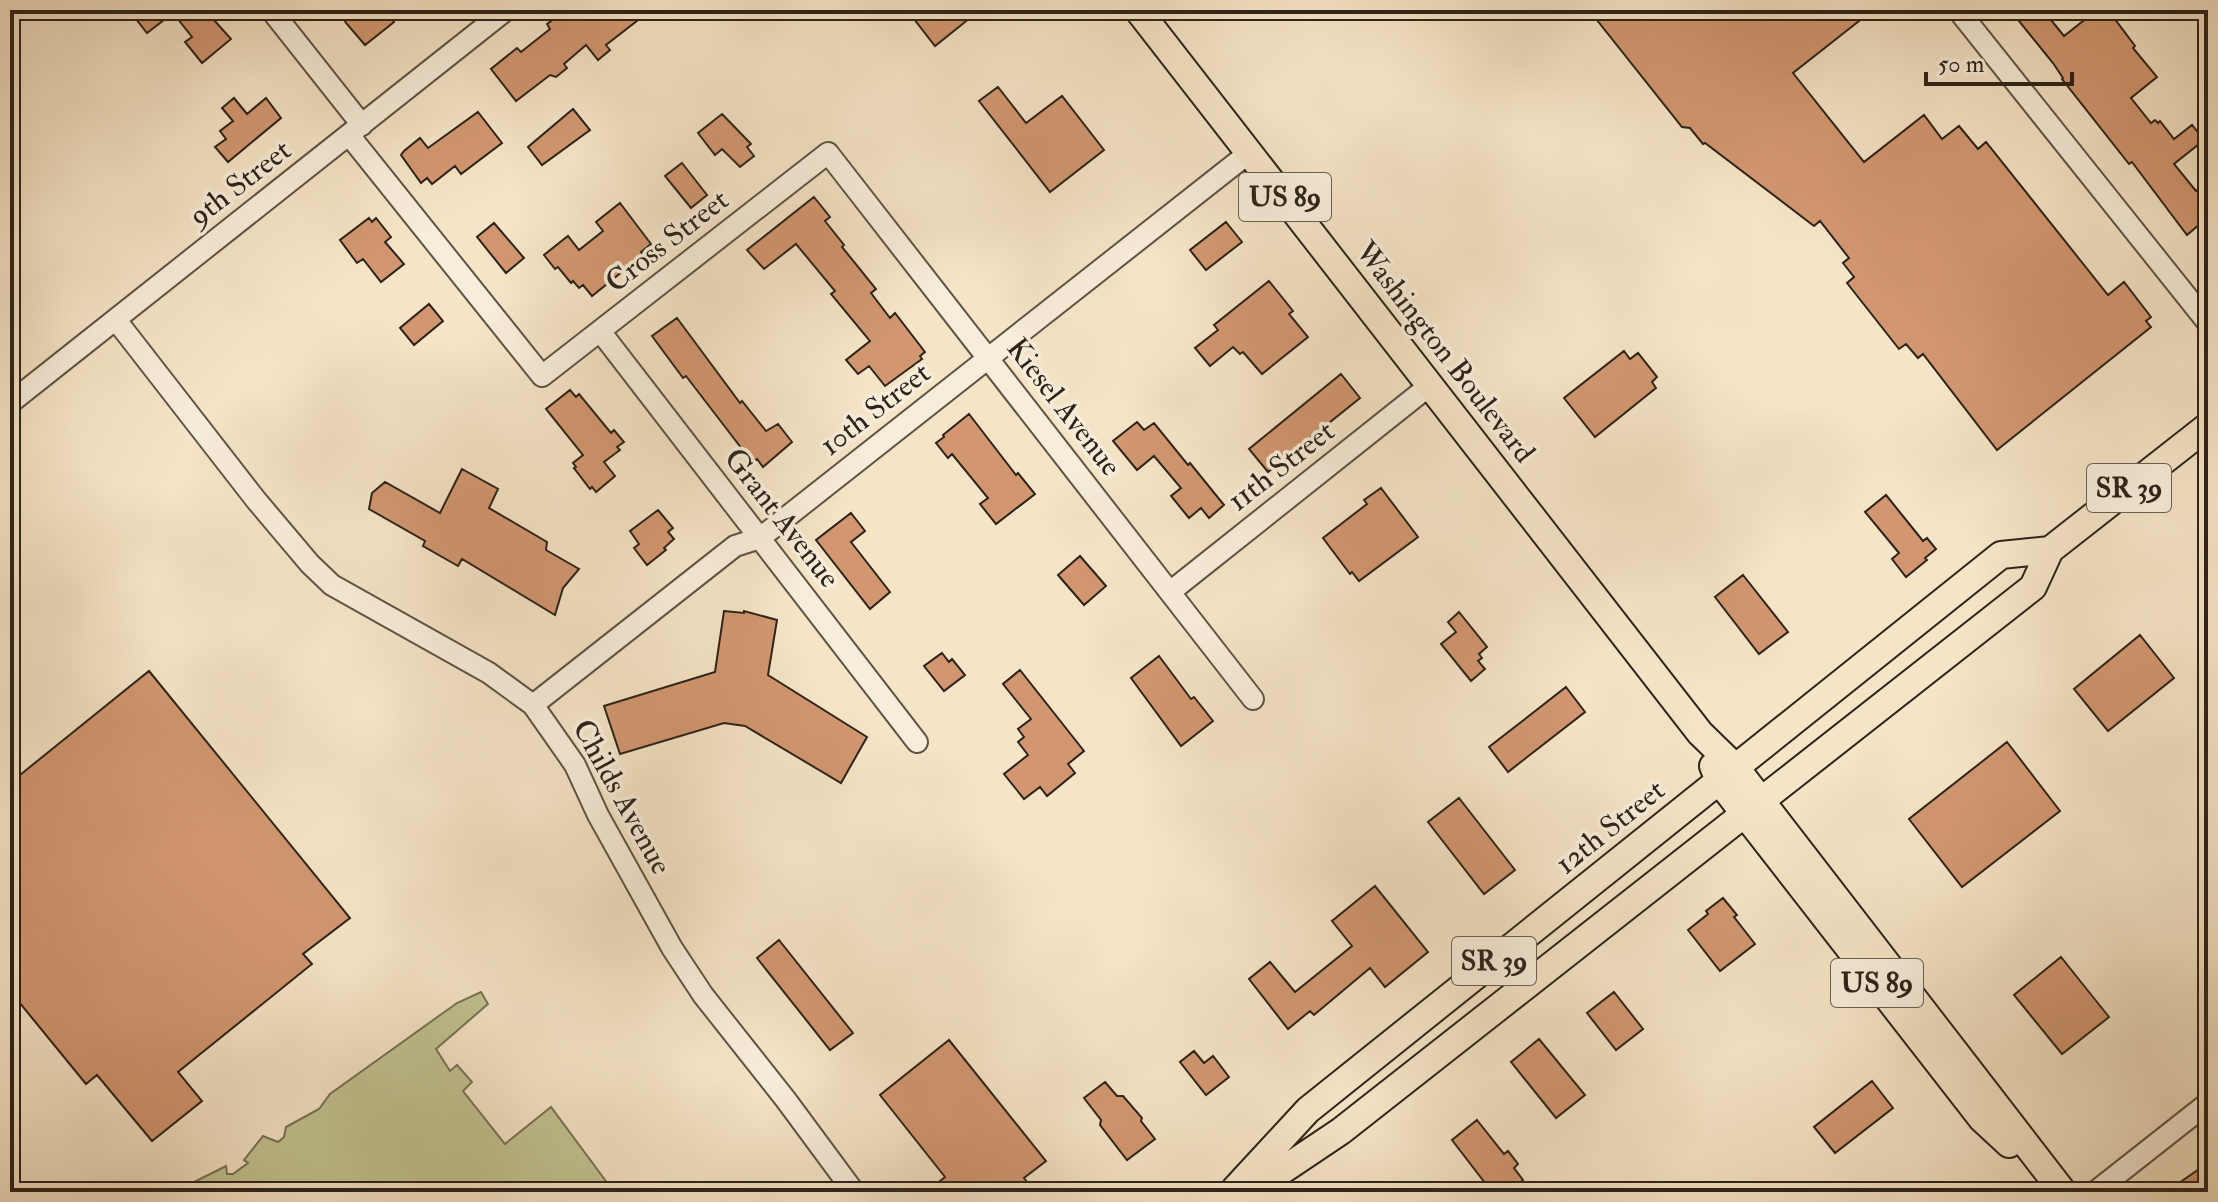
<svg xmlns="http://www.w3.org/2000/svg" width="2218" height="1202" font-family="'IM FELL Double Pica',serif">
<rect width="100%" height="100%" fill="#f5e4c6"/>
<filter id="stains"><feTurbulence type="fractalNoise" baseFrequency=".0025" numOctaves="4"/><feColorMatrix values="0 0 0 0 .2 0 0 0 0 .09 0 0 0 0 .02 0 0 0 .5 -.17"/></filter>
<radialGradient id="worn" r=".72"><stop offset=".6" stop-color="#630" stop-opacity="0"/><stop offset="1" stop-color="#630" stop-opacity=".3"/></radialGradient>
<!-- green -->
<path fill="#c1c291" stroke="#767255" stroke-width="2" d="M481,992l7,12 -52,45 14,22 7,-6 15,17 -9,9 42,53 46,-37 60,81 -5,4h-410l-4,-9 34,-17 1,8h6l15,-11 -4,-3 19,-24 15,6 6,-5 2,-10 33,-18 11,-15 127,-91z"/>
<!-- building -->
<path fill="#d29770" stroke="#2c2319" stroke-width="2" d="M129,10h76l26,29 -29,24 -17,-21 7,-5 -19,-24 -26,20z
M338,10h47l9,12 -29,23 -19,-22z
M556,10h95l-45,35 4,5 -12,10 -12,-15 -22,19 3,4 -11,9 -6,-2 -34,26 -25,-32 26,-21 4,4 29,-23 -3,-5 4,-3 -3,-4z
M907,10h73l-45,36z
M1589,10h284l-80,63 71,89 60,-47 18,24 17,-13 19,23 8,-7 122,153 16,-13 27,35 -5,4 5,6 -154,123 -74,-96 -5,4 -12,-14 -7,5 -52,-66 7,-6 -11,-14 6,-5 -29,-37 -6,5 -109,-83 -2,1 -13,-16 -8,-1z
M2010,10h33l21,26 33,-26h11l27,36 -2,2 24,29 -26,21 20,25 4,-3 3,3 2,-2 14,18 18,-14 12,15 -30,24 22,27 4,-3 8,10v19l-21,18 -55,-73 -3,2 -67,-85 1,-1 -10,-15z
M998,87l28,36 36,-27 42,54 -54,42 -71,-91z
M234,98l13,16 19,-16 15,20 -53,44 -13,-15 11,-8 -6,-8 13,-10 -11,-13z
M573,109l17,21 -48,35 -14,-18z
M478,112l24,31 -41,31 -6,-8 -23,18 -5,-6 -6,5 -20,-28 3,-4 16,-13 8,10z
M722,114l29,30 -4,3 7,9 -14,11 -18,-18 -7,6 -17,-22z
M682,163l25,32 -16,13 -26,-32z
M814,197l16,20 -5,4 19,24 -2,2 34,42 -5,4 19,25 5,-5 30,39 -5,4 2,3 -37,27 -16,-20 -11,8 -12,-14 24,-19 -39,-47 4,-3 -39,-47 -32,25 -17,-19z
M620,203l31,41 -10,8 2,3 -51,41 -9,-11 -4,3 -6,-7 -2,2 -13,-16 -3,2 -11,-14 24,-19 11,14 24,-19 -7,-9z
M369,218l3,4 4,-4 15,19 -6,5 19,22 -23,18 -18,-23 -6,4 -17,-23z
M1226,222l16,20 -36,28 -16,-20z
M494,223l30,35 -18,15 -29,-36z
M1269,281l24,30 -4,3 19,23 -46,37 -19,-22 -3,2 -7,-7 -23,19 -15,-18 23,-18 -4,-5z
M429,304l14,17 -29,24 -14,-17z
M677,318l63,85 2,-2 24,30 12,-7 14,18 -29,25 -6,-8 -5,3 -66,-86 -3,2 -31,-42z
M1624,351l6,8 8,-6 19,24 -5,5 4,6 -61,49 -31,-39z
M1341,374l19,24 -92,74 -19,-23z
M570,390l6,7 3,-3 32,39 3,-3 10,12 -7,5 3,3 -16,12 11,14 -19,16 -4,-5 -2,2 -16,-21 2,-1 -3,-4 10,-8 -37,-46z
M969,414l47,61 2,-2 17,21 -39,30 -16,-20 8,-6 -36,-44 -4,4 -12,-15 8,-6 -1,-2z
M1137,422l7,8 10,-7 34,42 2,-2 34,42 -15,13 -8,-10 -12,10 -18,-22 10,-8 -27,-32 -17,14 -24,-29z
M462,469l36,20 -9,19 58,34 -1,8 33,19 -16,19 -8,27 -93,-56 -4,7 -35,-20 2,-5 -56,-32 3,-16 13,-11 55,31z
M1381,488l37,49 -59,44 -7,-9 -2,2 -27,-36 44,-34 -3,-4z
M1886,495l37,46 4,-3 9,11 -11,9 2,2 -21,17 -14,-18 7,-6 -34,-41z
M658,510l15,18 -5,4 6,7 -10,9 2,2 -19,15 -13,-17 5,-4 -9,-13z
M851,513l14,18 -14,11 39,50 -20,17 -54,-69z
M1080,556l26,30 -22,19 -26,-30z
M1743,575l45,57 -29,22 -44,-57z
M724,611l20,2v-2l33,9 -9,55 99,62 -26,46 -96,-57 -21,-3 -104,31 -16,-48 111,-34z
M1459,612l28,35 -8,7 3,4 -4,3 7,8 -14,12 -30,-37 15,-12 -8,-10z
M2140,635l34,43 -66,53 -34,-42z
M942,653l7,9 3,-3 13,16 -21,16 -20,-25z
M1159,656l32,43 3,-2 19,24 -32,25 -50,-68z
M1020,670l64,81 -16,13 7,9 -28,23 -7,-9 -16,12 -20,-25 24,-19 -10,-13 6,-5 -6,-8 13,-10 -28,-35z
M149,671l201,247 -47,36 9,10 -134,108 24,29 -50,40 -55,-66 -11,9 -76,-93v-208z
M1566,687l19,25 -77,60 -19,-25z
M2007,742l53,69 -98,76 -53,-68z
M1459,798l56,72 -31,24 -56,-72z
M1375,886l53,66 -43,35 -15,-19 -56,47 -4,-4 -22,18 -39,-50 21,-17 25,30 57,-46 -20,-25z
M1723,898l14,17 -3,2 21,27 -35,27 -32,-41 20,-16 -2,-3z
M779,940l74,93 -23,17 -73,-92z
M2061,957l48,60 -47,37 -48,-59z
M1614,992l29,37 -27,21 -29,-37z
M1539,1039l46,56 -29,23 -45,-56z
M949,1040l97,121 -22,17 11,14h-109l19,-15 -65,-82z
M1194,1051l10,12 9,-7 16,21 -23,18 -26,-33z
M1872,1081l21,27 -58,45 -21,-26z
M1105,1082l12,14h6l19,22 -1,3 14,18 -28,21 -27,-35 1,-5 -17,-22z
M1477,1120l27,34 4,-3 10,13 -4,4 9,12 -2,2 8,10h-37l-40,-52z
M2208,1163v29h-21l-8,-9z"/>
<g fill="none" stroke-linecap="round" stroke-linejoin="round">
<!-- minor casing -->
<g stroke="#5e5344" stroke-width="24">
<path id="minor" d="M271,10l91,115
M1958,10l250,313
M349,135l193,241 286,-223 425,546
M116,320l140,180 54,64 22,21 157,88 44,32 42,60 23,50 74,133 31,47 83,105 68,92
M600,331l317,411
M10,403l496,-393
M1170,592l259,-206
M533,705l202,-159 25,-8 490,-386
M2095,1192l113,-89"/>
</g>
<!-- major casing -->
<g stroke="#2c2319" stroke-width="30">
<path id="major" d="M1138,10l562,723 36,35 327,424
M1713,766l6,15 263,338 27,25
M1235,1189l73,-79 693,-555 49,-5
M1250,1192l91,-61 692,-544 17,-37 158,-124"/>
</g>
<!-- minor -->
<use href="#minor" stroke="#f8edda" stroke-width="20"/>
<!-- major -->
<use href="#major" stroke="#f5e4c6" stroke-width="26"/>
</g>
<g text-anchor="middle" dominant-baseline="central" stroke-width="7" stroke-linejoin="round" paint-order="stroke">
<!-- shield labels -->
<g fill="#f8edda" stroke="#696053" stroke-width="2">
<rect x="1239" y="173" width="92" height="48" rx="6"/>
<rect x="2087" y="464" width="84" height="48" rx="6"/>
<rect x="1452" y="937" width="84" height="48" rx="6"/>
<rect x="1831" y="959" width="92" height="48" rx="6"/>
</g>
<g font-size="28" font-weight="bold" fill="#2c2319">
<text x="1285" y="197">US 89</text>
<text x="2129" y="488">SR 39</text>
<text x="1494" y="961">SR 39</text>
<text x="1877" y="983">US 89</text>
</g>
<!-- street labels -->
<g font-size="30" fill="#2c2319" stroke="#f8edda">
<text transform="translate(240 183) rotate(-38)">9th Street</text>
<text transform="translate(667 241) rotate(-38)">Cross Street</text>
<text transform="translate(1445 352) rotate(52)">Washington Boulevard</text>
<text transform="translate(1064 407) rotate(52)">Kiesel Avenue</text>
<text transform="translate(875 409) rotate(-38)">10th Street</text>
<text transform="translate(1281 466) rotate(-38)">11th Street</text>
<text transform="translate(782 518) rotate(52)">Grant Avenue</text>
<text transform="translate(622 797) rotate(61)">Childs Avenue</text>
<text transform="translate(1610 827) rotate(-39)">12th Street</text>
</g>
</g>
<!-- margin -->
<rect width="2218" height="1202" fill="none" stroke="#f5e4c6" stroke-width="40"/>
<rect x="12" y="12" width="2194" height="1178" fill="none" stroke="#2c2319" stroke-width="4"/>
<rect x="20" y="20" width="2178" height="1162" fill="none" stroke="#2c2319" stroke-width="2"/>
<!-- scale -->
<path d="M1926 72v12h146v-12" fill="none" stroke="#2c2319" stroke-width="4"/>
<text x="1938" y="72" font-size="24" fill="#2c2319" stroke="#f8edda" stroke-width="6" paint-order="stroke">50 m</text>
<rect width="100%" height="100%" filter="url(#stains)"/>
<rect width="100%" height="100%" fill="url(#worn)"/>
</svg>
